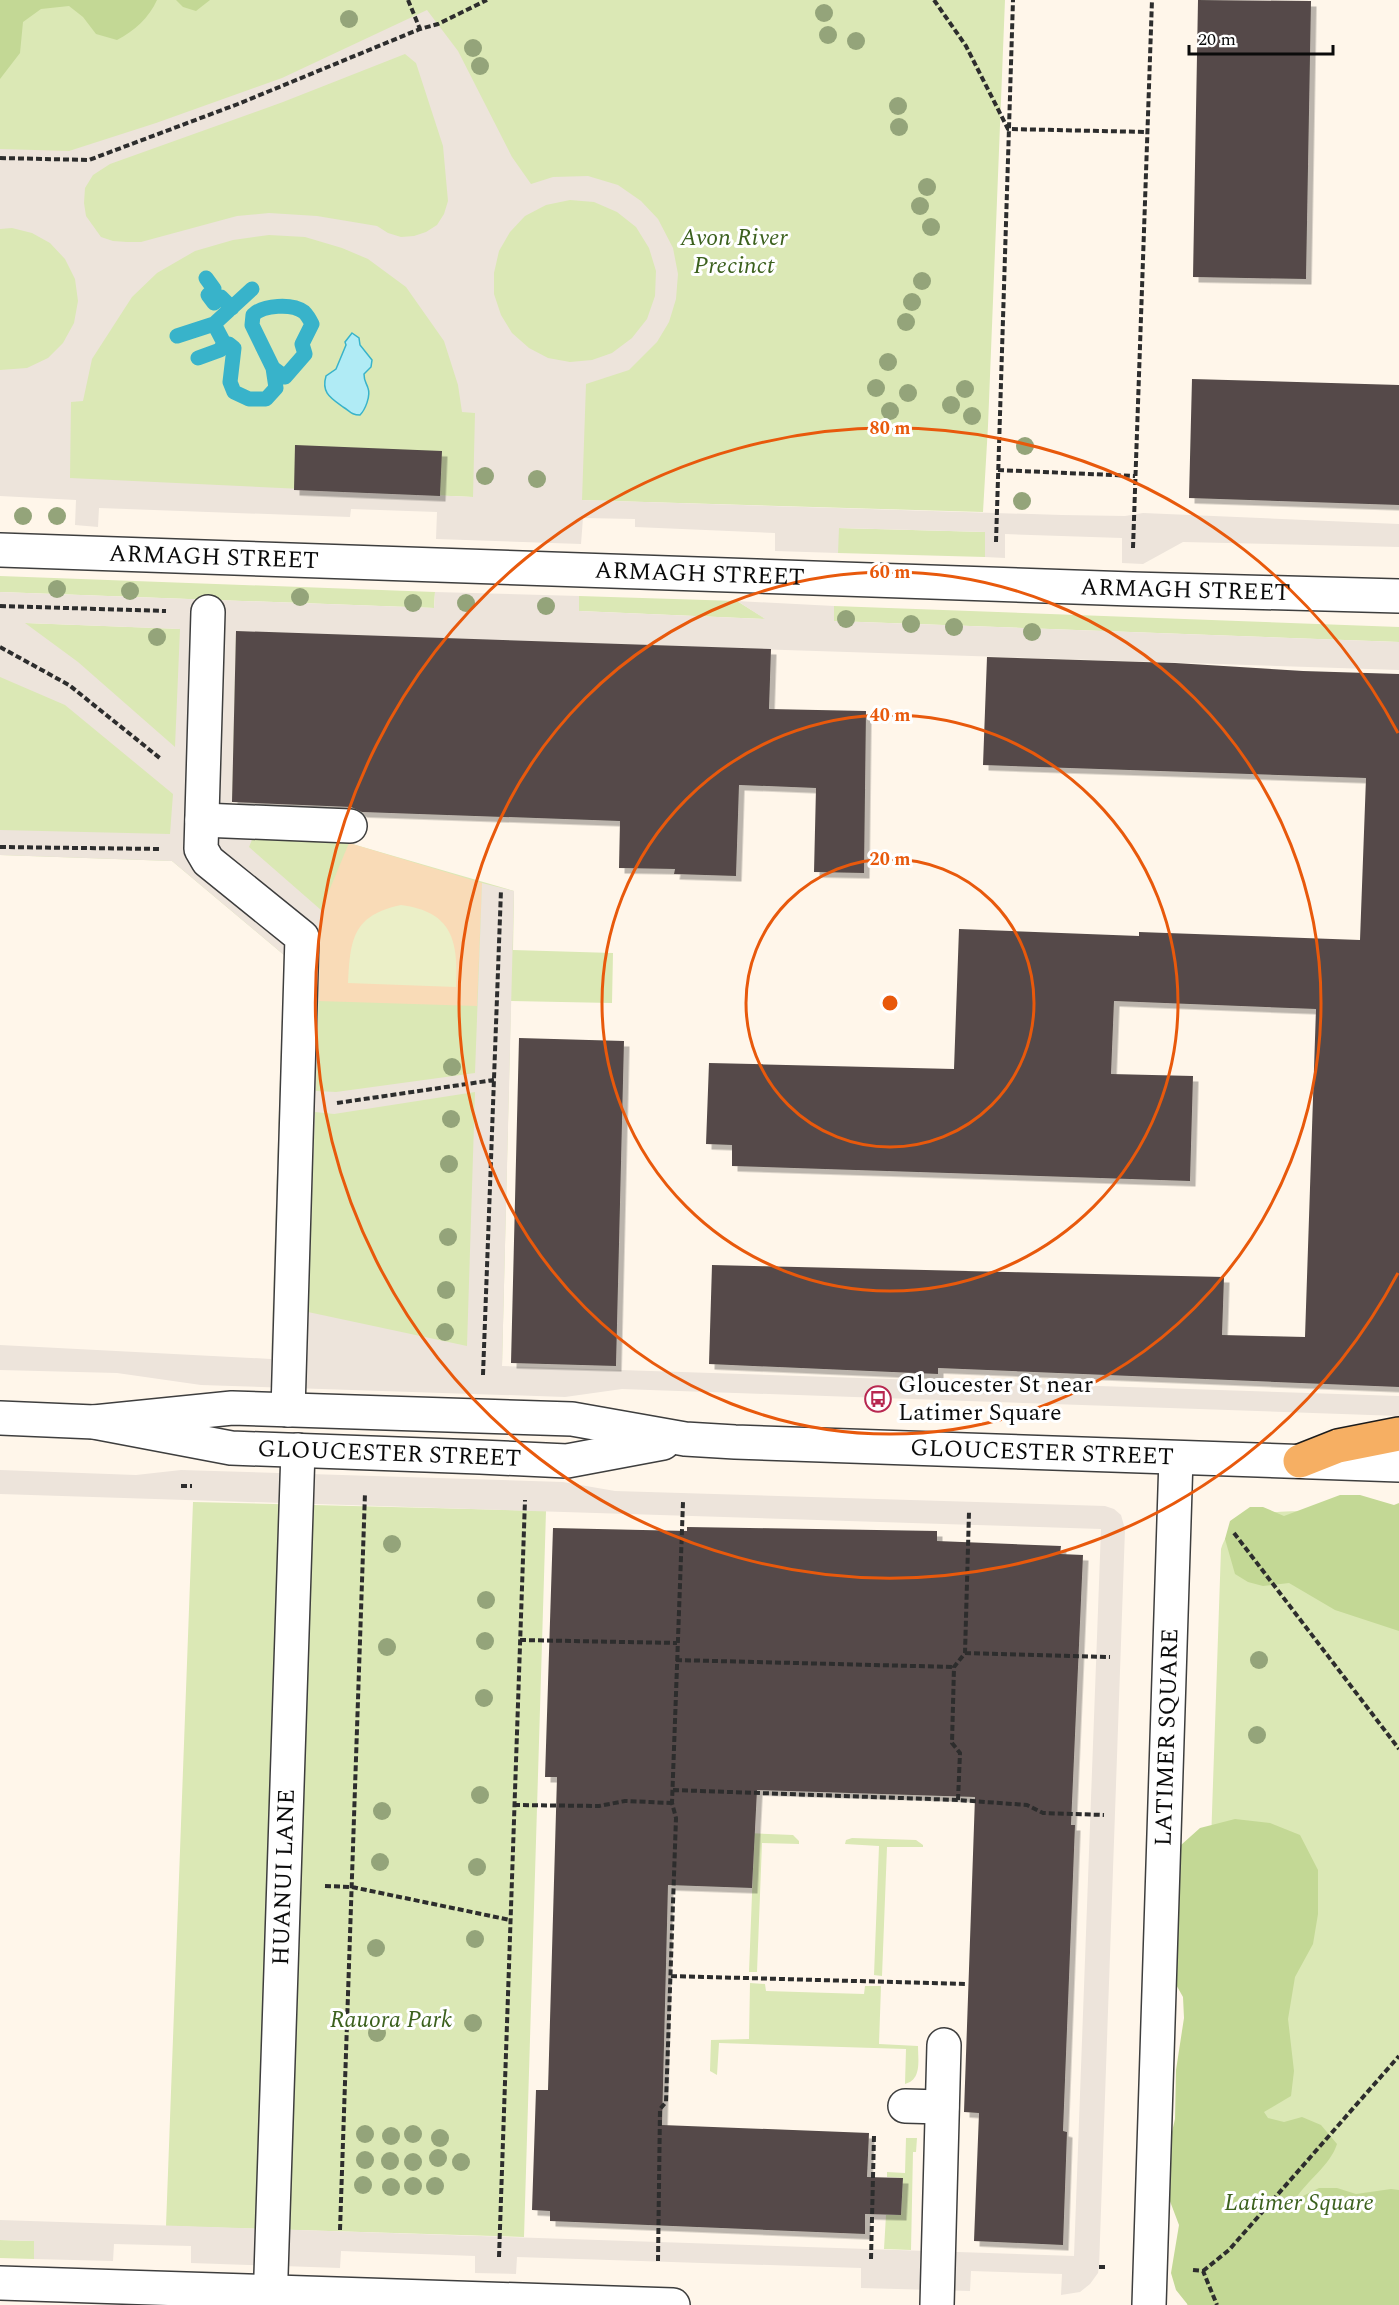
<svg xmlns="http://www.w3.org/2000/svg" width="1399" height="2305" font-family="Spectral,serif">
<defs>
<filter id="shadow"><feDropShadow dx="5.5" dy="5.5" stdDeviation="0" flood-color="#0004"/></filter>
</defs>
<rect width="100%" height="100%" fill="#fff6ea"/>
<!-- green -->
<path fill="#dbe8b5" d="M0,0h1005l-17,426 -5,86 -510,-15 -473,-20z
M838,528l148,4 -1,25 -147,-4z
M0,576l435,16 -1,16 -434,-16z
M579,596l158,5 29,18 -187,-8z
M834,606l565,21v15l-565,-21z
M0,622l236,9 -4,176 118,19 -1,17 165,48 -1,59 100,3 -1,50 -101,-2 -9,365 -231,-7 13,-404 -112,-94 -172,-6z
M193,1502l353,9 -22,726 -358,-11z
M1313,1511l86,3v791h-212l9,-24 25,-732c13,-42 56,-37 92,-38z
M723,1832l70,3 6,6v3l-37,-1 -5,129h-8l5,-129 -38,-2z
M852,1838l64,2 7,5v2h-36l-5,129 -8,-1 5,-129 -34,-2 1,-4z
M750,1983l15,1 1,7 98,3 1,-8h16l-2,58 39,2c0,14 4,34 -13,38l1,-35 -187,-6 -2,32 -7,-4 1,-31 38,-1z
M906,2138h11l-1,14h-3l-2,98 -27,-1 2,-34h15l2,-37 -16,-1v-5l18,1z
M0,2240l34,1v18l-34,-1z"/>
<!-- forest -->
<path fill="#c3d895" d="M0,0h157c-8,18 -23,31 -40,40l-21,-6 -13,-17 -14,-11 -28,3 -18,13 -3,31 -20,26z
M176,0h34l-14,11 -13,-4z
M1340,1495h20l34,10 5,-2v128l-64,-21 -46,-27 -26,3 -15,-4 -13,-8 -10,-35 5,-18 20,-14h13l21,9z
M1235,1819l35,4 30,12 18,35v44l-5,30 -18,33 -7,42 6,52 -3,25 -27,16 4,6 16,4 18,-5 19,8 16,19c-7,22 -30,36 -42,56l24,-12h18l19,6 35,-5 8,1v115h-211l-12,-15 -5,-17 8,-48 -11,-29 -1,-43 8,-34 1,-49 8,-52 -1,-21 -9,-16 -1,-109 8,-27 19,-17z"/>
<!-- sand -->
<path fill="#f9dbb7" d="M349,843l133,40 -5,123 -159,-5 3,-91z"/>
<!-- pitch -->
<path fill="#ebefc7" d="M401,905c52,7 57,36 55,82l-108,-4c2,-44 5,-68 53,-78z"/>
<!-- plaza -->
<path fill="#ede4db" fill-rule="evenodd" d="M427,10l31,41 54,106 19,27 22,-7 35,-1 30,9 23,16 17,18 15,29 5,26 -2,25 -7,23 -12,20 -28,28 -43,14 -4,116 480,15 63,1 18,-3 256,11v23l-216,-5 -40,22 -21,-1v-25l-117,-4v24l-20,-1v-25l-146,-4 -1,25 -63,-2v-18l-140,-6v-8l-52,-1 -2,26 -145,-5 1,-27 -86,-3 -1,8 -251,-9 -1,19 -23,-2 1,-25 -76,-4v-126l27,-2 21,-10 15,-15 11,-20 4,-22 -3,-22 -10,-20 -15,-16 -18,-10 -20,-5 -12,1v-80l69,2 87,-28 126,-45zM405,54l11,9 27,83 5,55 -4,13 -7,11 -11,7 -12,4 -13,1 -13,-4 -11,-7 -60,-10 -48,-3 -32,3 -96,26h-14l-14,-1 -12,-4 -15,-21 -2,-13 1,-15 8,-13 17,-11 173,-62zM570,200l24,2 23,10 19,15 13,21 7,23 -1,25 -8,23 -15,19 -20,15 -20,7 -22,2 -22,-4 -19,-10 -17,-15 -11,-18 -7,-21v-21l5,-22 11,-19 15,-16 21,-11zM269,235l36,2 37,11 26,11 38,28 38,54 14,44 4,27 13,1 -2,84 -403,-19 1,-76 12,-1 9,-42 40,-62 25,-24 38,-22 38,-11z
M0,592l434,16 1,-16 144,4v15l186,8 -28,-18 97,5v15l565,21v28l-1163,-38 -4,175 118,19 -1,17 -95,-8 -5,12 72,63 -5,181 20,1 139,-19 7,-190 32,8 -12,475 897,30v20l-777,-27 -57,8 -364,-12 -84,-12 -117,-3v-25l271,14 13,-404 -112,-94 -172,-6v-25l170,4 3,-40 -108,-89 -65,-28zM25,623l155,6 -5,118 -97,-85zM475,1092l-8,254 -159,-34 7,-200 19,2z
M0,1470l136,5 45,-5 382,12 52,9 490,15 9,3 7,6 4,14 -26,738 -1,6 -8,11 -10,8 -19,3 1,-21 -91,-3 -1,20 -109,-3v-20l-344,-11 -1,17 -41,-1v-17l-134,-5 -1,17 -149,-5v-17l-77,-2 -1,17 -79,-2v-18l-34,-1v-20l1074,36 27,-727 -1101,-35z"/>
<!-- water -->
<path fill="#b0ebf5" stroke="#38b3ca" stroke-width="1.5" d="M352,333l7,5 1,7 12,15 -1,7 -7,7c0,7 2,8 4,14 3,8 -3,22 -8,27 -9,0 -10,-4 -17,-8 -12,-9 -22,-14 -17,-31l10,-7 10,-24 -1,-3z"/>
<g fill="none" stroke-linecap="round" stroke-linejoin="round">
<!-- stream -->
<path stroke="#38b3ca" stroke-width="15" d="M206,278l8,11 -6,6 6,8 7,-6 11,11
M214,324l38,-35
M177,336l37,-12 10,19
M198,358l22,-8 4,-7 5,1 5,4 -4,34 4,10 15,7h17l10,-11 -3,-20 -21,-43 1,-10c10,-10 39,-12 51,-3 3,3 6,8 8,12l-10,20 3,10 -20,23 -12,-9"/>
</g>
<!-- building -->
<path fill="#544a48" filter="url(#shadow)" d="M1198,0l113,1 -5,278 -113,-2z
M1192,379l207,6v120l-210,-7z
M295,445l147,6 -2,45 -146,-6z
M236,631l535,18 -2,60 97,2 -2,162 -50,-1 2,-84 -77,-3 -3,91 -62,-2 1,-5 -56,-1 1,-47 -258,-9 -11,-5 -119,-5z
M987,657l188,6 128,8 96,3v713l-461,-19v6l-229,-10 3,-99 512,12 -2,58 83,2 11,-328 -202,-8 -3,73 82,2 -3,105 -458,-15v-21l-26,-1 3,-81 245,6 5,-140 180,7v-4l221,8 6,-162 -383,-13z
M519,1038l105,3 -8,325 -105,-3z
M687,1527l250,4v10l124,5 -1,8 23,1 -12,270h4l-12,306 4,1 -4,113 -89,-4 5,-128 -15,-1 11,-315 -218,-7 -5,98 -84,-3 -6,240 207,8 -2,44 36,1 -2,37 -36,-1v20l-315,-13v-10l-18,-1 4,-120h12l9,-313h-12l8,-249 134,3z"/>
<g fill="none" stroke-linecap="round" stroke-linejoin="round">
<!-- minor casing -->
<g stroke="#3e3e3e" stroke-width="36">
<g id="minor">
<path id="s1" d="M0,550l1132,39 267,7"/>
<path d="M208,612l-7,237 7,12 94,76 -14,473"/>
<path d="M202,820l148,6"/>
<path id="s2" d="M0,1418l94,4 137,26 249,9 87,4 96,-18"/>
<path id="s3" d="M94,1422l138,-14 340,11 113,20 50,3 664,23"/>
<path d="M905,2106l37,1"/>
<path d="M0,2283l673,22"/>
<path id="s4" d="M270,2305l28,-855"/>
<path d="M937,2305l7,-260"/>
<path id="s5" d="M1149,2305l27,-847"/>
</g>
</g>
<!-- major casing -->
<g stroke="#1c1c1c" stroke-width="36">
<path id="major" d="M1300,1461l38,-15 61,-12"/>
</g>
<!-- path -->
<path stroke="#2d2d2d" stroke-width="4" stroke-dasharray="6 3" stroke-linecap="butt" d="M408,0l12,29
M934,0l32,46 42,83 139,3
M0,158l89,2 149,-56 182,-75 18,-5 49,-24
M998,470l137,6
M996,542l17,-542
M1133,548l19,-548
M0,606l166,5
M0,647l69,38 92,74
M0,847l161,2
M337,1103l157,-23
M483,1375l18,-485
M181,1486h11
M1234,1533l165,216
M520,1640l157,3
M965,1653l145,4
M676,1660l278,7
M673,1790l285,10 69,5 16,8 61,2
M958,1800l2,-47 -8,-10 2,-76 11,-14 4,-141
M514,1805l85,1 26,-5 47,2
M325,1886l27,1 158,33
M671,1976l295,8
M340,2230l25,-737
M499,2257l26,-757
M871,2259l3,-123
M658,2261l2,-152 6,-7 10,-284 -4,-15 11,-301
M1099,2267h8
M1193,2270l10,1 14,34
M1203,2271l26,-21 170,-194"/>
<!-- minor -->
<use href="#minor" stroke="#fff" stroke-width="33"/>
<!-- major -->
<use href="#major" stroke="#f6af63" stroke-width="33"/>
</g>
<!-- trees -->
<g fill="#94a47a">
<circle cx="824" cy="13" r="9"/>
<circle cx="349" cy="19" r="9"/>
<circle cx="828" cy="35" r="9"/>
<circle cx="856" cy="41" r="9"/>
<circle cx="473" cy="48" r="9"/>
<circle cx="480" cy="66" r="9"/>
<circle cx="898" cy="106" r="9"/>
<circle cx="899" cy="127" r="9"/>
<circle cx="927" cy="187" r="9"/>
<circle cx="920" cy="206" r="9"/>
<circle cx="931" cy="227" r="9"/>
<circle cx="922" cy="281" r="9"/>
<circle cx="912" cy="302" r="9"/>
<circle cx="906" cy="322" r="9"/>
<circle cx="888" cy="362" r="9"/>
<circle cx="876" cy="388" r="9"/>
<circle cx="965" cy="389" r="9"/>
<circle cx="908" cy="393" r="9"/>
<circle cx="951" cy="405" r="9"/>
<circle cx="890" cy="411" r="9"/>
<circle cx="972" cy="416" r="9"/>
<circle cx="1025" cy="446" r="9"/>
<circle cx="485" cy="476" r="9"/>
<circle cx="537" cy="479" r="9"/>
<circle cx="1022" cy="501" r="9"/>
<circle cx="23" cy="516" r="9"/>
<circle cx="57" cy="516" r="9"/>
<circle cx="57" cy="589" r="9"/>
<circle cx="130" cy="591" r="9"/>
<circle cx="300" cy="597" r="9"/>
<circle cx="413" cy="603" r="9"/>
<circle cx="466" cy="603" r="9"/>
<circle cx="546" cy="606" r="9"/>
<circle cx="846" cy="619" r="9"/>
<circle cx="911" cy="624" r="9"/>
<circle cx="954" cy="627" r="9"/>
<circle cx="1032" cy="632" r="9"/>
<circle cx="157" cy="637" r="9"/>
<circle cx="452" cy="1067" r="9"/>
<circle cx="451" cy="1119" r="9"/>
<circle cx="449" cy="1164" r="9"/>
<circle cx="448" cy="1237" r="9"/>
<circle cx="446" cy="1290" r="9"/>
<circle cx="445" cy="1332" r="9"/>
<circle cx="392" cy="1544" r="9"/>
<circle cx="486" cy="1600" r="9"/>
<circle cx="485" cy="1641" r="9"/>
<circle cx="387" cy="1647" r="9"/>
<circle cx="1259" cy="1660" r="9"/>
<circle cx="484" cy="1698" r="9"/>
<circle cx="1257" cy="1735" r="9"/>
<circle cx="480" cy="1795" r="9"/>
<circle cx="382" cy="1811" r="9"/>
<circle cx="380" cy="1862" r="9"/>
<circle cx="477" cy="1867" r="9"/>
<circle cx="475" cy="1939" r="9"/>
<circle cx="376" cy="1948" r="9"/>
<circle cx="473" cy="2023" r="9"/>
<circle cx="377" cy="2033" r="9"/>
<circle cx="365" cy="2134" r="9"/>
<circle cx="413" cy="2134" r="9"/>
<circle cx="391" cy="2136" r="9"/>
<circle cx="440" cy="2138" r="9"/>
<circle cx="438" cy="2158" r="9"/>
<circle cx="365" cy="2160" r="9"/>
<circle cx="390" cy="2161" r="9"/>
<circle cx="413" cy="2162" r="9"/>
<circle cx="461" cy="2162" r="9"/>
<circle cx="363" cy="2185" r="9"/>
<circle cx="413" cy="2186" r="9"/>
<circle cx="435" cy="2186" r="9"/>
<circle cx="391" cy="2187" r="9"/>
</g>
<!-- distance rings -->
<g fill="none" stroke="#e8590c" stroke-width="3">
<circle cx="890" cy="1003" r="144"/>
<circle cx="890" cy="1003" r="288"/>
<circle cx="890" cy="1003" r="431"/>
<path d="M1398 1273A575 575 0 1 1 1398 733"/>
</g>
<!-- icons -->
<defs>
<g id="bus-ring" transform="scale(1.35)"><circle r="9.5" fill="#fff" stroke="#b82750" stroke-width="1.5"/><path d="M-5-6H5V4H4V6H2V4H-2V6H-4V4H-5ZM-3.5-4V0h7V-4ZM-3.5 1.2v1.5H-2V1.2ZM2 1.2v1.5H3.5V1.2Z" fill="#b82750"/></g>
</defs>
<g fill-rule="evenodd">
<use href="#bus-ring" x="878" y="1399"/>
</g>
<g text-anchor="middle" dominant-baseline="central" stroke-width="6" stroke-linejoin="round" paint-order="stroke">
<!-- park labels -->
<g font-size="24" font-style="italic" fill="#3c611e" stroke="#fff">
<text x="734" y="238">Avon River<tspan x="734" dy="28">Precinct</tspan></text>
<text x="391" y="2020">Rauora Park</text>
<text x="1299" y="2203">Latimer Square</text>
</g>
<!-- street labels -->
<g font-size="24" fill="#0b0b0b" stroke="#fff">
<text stroke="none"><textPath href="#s1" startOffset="214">ARMAGH STREET</textPath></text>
<text stroke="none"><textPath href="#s1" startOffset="700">ARMAGH STREET</textPath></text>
<text stroke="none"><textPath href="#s1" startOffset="1186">ARMAGH STREET</textPath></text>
<text stroke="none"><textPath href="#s3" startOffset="951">GLOUCESTER STREET</textPath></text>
<text stroke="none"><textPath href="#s2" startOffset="392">GLOUCESTER STREET</textPath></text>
<text stroke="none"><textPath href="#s5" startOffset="568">LATIMER SQUARE</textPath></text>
<text stroke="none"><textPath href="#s4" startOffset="428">HUANUI LANE</textPath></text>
</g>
<!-- poi labels -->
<g font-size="24" fill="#0b0b0b" stroke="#fff" text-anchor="start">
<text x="898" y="1385">Gloucester St near<tspan x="898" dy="28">Latimer Square</tspan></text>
</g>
</g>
<circle cx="890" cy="1003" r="9" fill="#e8590c" stroke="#fff" stroke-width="3"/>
<g font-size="18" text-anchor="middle" font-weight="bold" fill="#e8590c" stroke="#fff" stroke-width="6" stroke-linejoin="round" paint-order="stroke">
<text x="890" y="434">80 m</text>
<text x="890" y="578">60 m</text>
<text x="890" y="721">40 m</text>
<text x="890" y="865">20 m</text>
</g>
<!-- scale -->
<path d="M1189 45v9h144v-9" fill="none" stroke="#0b0b0b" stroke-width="3"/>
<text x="1198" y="45" font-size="18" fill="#0b0b0b" stroke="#ffffff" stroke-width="4.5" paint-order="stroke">20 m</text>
</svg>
